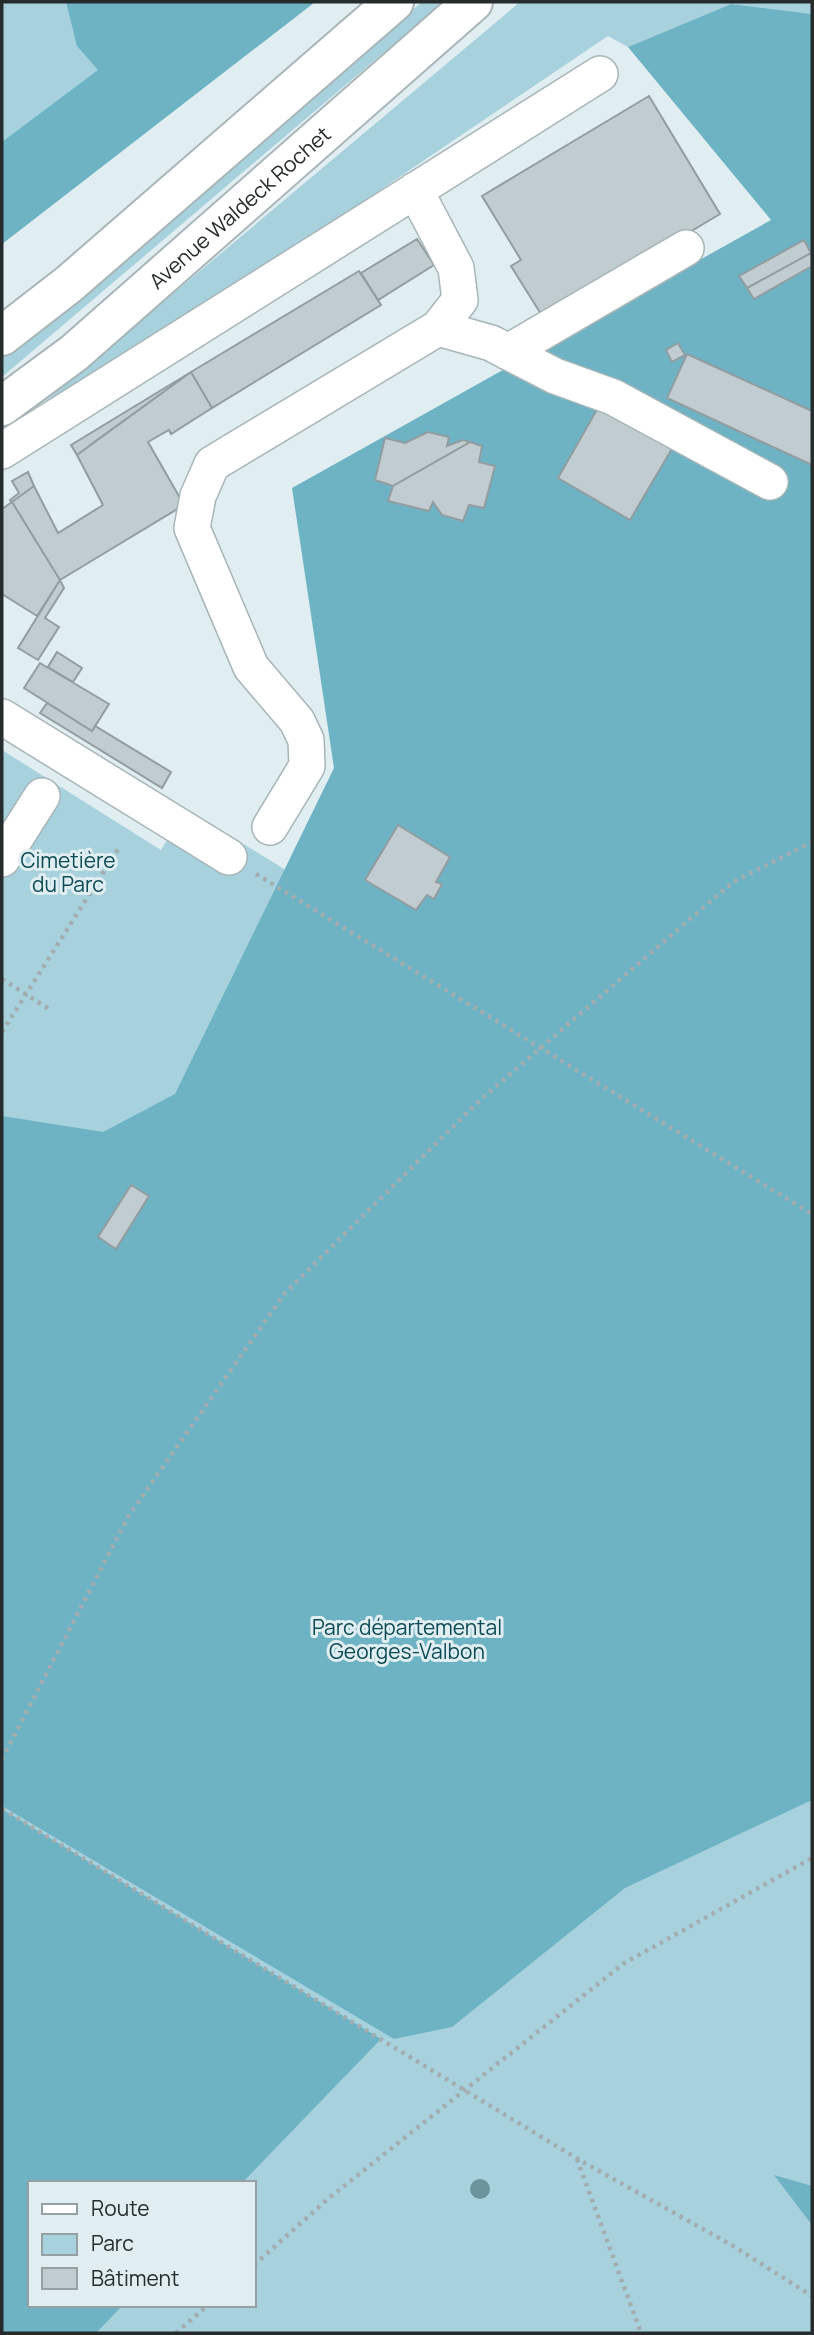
<svg xmlns="http://www.w3.org/2000/svg" width="814" height="2335" font-family="Manrope,sans-serif">
<rect width="100%" height="100%" fill="#e1eef1"/>
<!-- green -->
<path fill="#a7d1dc" fill-rule="evenodd" d="M2,2h313l-313,242z
M422,2l20,1 -440,374v-19z
M520,2h292v12l-81,-10 -103,43 -20,-11 -589,398 -1,-10z
M812,508v1825h-810v-1583l159,100 25,-41 239,146zM30,2183h224v122h-224z"/>
<!-- forest -->
<path fill="#6db3c3" d="M66,2h249l-313,242v-102l96,-72 -21,-24z
M731,4l81,10v1786l-187,88 -173,139 -58,12 -392,-233v-690l101,16 72,-38 159,-326 -42,-280 479,-268 -143,-173z
M2,1809l379,230 -139,144h-212v122h93l-27,28h-94z
M774,2175l38,11v39z"/>
<!-- building -->
<path fill="#c0ccd0" stroke="#919da0" stroke-width="2" d="M649,96l71,118 -176,105 -33,-53 10,-6 -39,-64z
M417,239l17,26 -56,35 -17,-27z
M804,240l7,13 -64,35 -8,-12z
M811,253l1,13 -58,33 -7,-11z
M359,271l22,34 -169,103 -21,-36z
M678,343l7,12 -13,7 -6,-12z
M687,354l125,57v54l-145,-67z
M191,372l-94,68 -20,15 -6,-10z
M191,372l21,36 -41,26 -2,-4 -21,12 36,63 -124,75 -48,-78 22,-16 24,47 45,-28 -26,-50z
M599,406l74,41 -43,73 -72,-42z
M428,432l21,5 -2,9 16,-6 7,2 -77,44 -18,-6 10,-42 20,5z
M470,442l12,4 -3,16 16,4 -11,42 -15,-3 -6,16 -21,-6 -9,-13 -4,9 -41,-10 5,-15z
M28,472l6,14 -22,16 -2,-2 9,-7 -7,-12z
M12,502l48,78 -23,36 -35,-22v-85z
M60,580l4,8 -19,30 14,9 -21,33 -20,-12z
M57,652l25,16 -9,14 -25,-15z
M40,663l69,41 -17,27 -68,-43z
M47,703l45,28 3,-5 76,46 -9,16 -122,-75z
M398,825l52,32 -14,25 6,2 -8,15 -7,-4 -11,15 -51,-30z
M131,1185l18,11 -33,53 -18,-12z"/>
<g fill="none" stroke-linecap="round" stroke-linejoin="round">
<!-- minor casing -->
<g stroke="#a8b5b8" stroke-width="38">
<path id="minor" d="M438,328l53,15 64,33 58,21 157,85
M508,352l178,-104
M2,451l598,-377
M2,717l227,140
M270,827l37,-61 -1,-26 -9,-19 -46,-54 -59,-139 6,-32 14,-32 226,-136 22,-28 -4,-32 -41,-78
M2,859l40,-63"/>
</g>
<!-- major casing -->
<g stroke="#a8b5b8" stroke-width="42">
<g id="major">
<path d="M2,336l67,-52 325,-282"/>
<path id="s1" d="M2,406l72,-53 399,-351"/>
</g>
</g>
<!-- path -->
<path stroke="#a3adb0" stroke-width="4.5" stroke-dasharray="3.5 5" stroke-linecap="butt" d="M256,874l556,340
M2,979l47,30
M2,1032l118,-186
M2,1759l127,-244 156,-222 194,-192 254,-219 79,-40
M2,1809l574,349 159,89 77,49
M577,2159l64,174
M254,2265l75,-67 294,-234 189,-106
M176,2333l32,-28"/>
<!-- minor -->
<use href="#minor" stroke="#fff" stroke-width="35"/>
<!-- major -->
<use href="#major" stroke="#fff" stroke-width="38"/>
</g>
<!-- trees -->
<circle fill="#6b949c" cx="480" cy="2189" r="10"/>
<g text-anchor="middle" dominant-baseline="central" stroke-width="6" stroke-linejoin="round" paint-order="stroke">
<!-- street labels -->
<g font-size="21" fill="#262b2c" stroke="#e1eef1">
<text stroke="none"><textPath href="#s1" startOffset="310">Avenue Waldeck Rochet</textPath></text>
</g>
<!-- park labels -->
<g font-size="21" fill="#0b4b57" stroke="#e1eef1">
<text x="68" y="860">Cimetière<tspan x="68" dy="24">du Parc</tspan></text>
<text x="407" y="1627">Parc départemental<tspan x="407" dy="24">Georges-Valbon</tspan></text>
</g>
</g>
<!-- border -->
<rect width="814" height="2335" fill="none" stroke="#262b2c" stroke-width="7"/>
<!-- legend -->
<rect x="28" y="2181" width="228" height="126" fill="#e1eef1" stroke="#96a0a2" stroke-width="2"/>
<rect x="42" y="2204" width="35" height="10" fill="#ffffff" stroke="#96a0a2" stroke-width="2"/>
<text x="91" y="2216" font-size="21" fill="#262b2c">Route</text>
<rect x="42" y="2234" width="35" height="21" fill="#a7d1dc" stroke="#96a0a2" stroke-width="2"/>
<text x="91" y="2251" font-size="21" fill="#262b2c">Parc</text>
<rect x="42" y="2268" width="35" height="21" fill="#c0ccd0" stroke="#96a0a2" stroke-width="2"/>
<text x="91" y="2286" font-size="21" fill="#262b2c">Bâtiment</text>
</svg>
